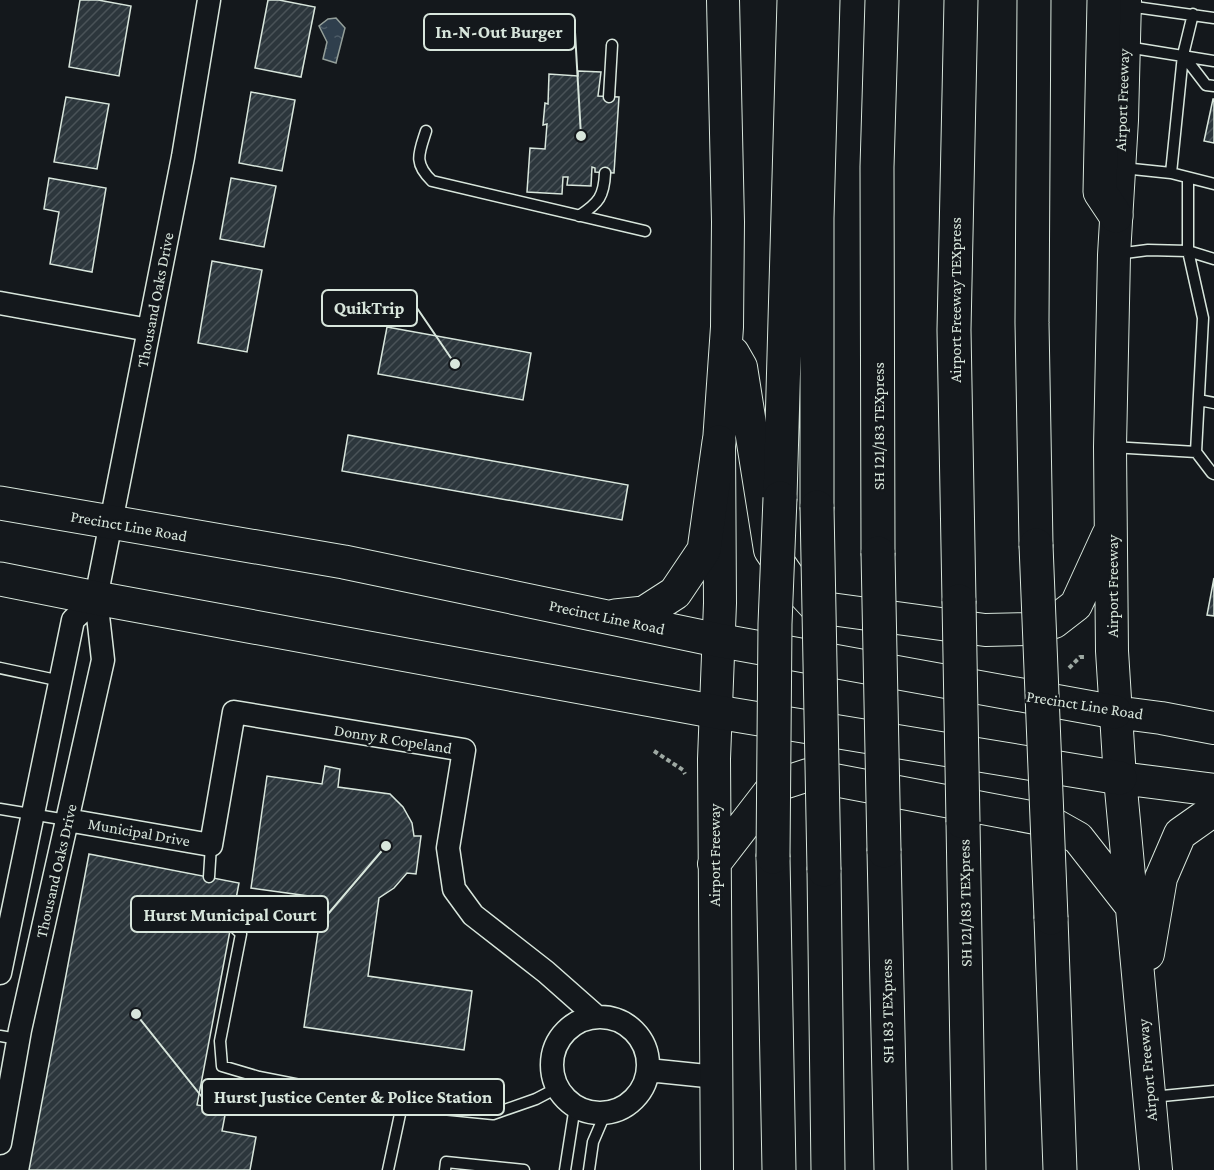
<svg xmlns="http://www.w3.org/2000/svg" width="1214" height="1170" font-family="'Crimson Pro',serif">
<defs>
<pattern id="water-ripples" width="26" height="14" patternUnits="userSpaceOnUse" patternTransform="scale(1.5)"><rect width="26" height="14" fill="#2f3f4d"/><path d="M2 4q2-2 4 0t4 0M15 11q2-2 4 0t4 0" fill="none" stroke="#4c5b66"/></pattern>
<pattern id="building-hatch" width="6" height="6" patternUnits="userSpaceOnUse" patternTransform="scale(1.5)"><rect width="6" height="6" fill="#2c363c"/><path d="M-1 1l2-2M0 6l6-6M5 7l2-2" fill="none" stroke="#4a5358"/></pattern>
</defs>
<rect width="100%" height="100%" fill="#14181c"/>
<!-- water -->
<path fill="url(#water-ripples)" stroke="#939e99" stroke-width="1.5" d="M336,18l9,10 -9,35 -13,-4 4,-17 -8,-16 9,-7z"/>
<!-- building -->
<path fill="url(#building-hatch)" stroke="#d8e6dc" stroke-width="1.5" d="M80,0h18l33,6 -12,70 -50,-9z
M268,0h11l36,7 -14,70 -46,-9z
M578,71l23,1 -3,24 21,1 -5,76 -19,-1v-4l-3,-1 -1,19 -24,-1 1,-8h-5l-1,17 -35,-2 3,-44 15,1 2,-25 -4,1 2,-22 3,1 1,-30 29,2z
M251,92l44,8 -13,71 -43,-8z
M66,97l43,7 -12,65 -43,-7z
M1213,99h1v44l-10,-2z
M49,178l57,10 -14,84 -42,-8 9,-52 -15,-3z
M231,178l45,8 -12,61 -44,-8z
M212,261l50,9 -15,82 -49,-9z
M387,327l144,26 -8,47 -145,-26z
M348,435l280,50 -6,35 -280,-49z
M1214,578v38l-7,-1z
M325,766l15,3 -2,18 52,7 13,13 9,16 2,13h7l-5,38 -9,-1 -13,15 -15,10 -11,78 104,15 -8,59 -160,-23 19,-129 -72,-10 16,-112 55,8z
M89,854l150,29 -42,222 29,5 -4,21 34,6 -6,33h-221z"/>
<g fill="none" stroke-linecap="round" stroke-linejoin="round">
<!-- service casing -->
<g stroke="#d8e6dc" stroke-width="13">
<path id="service" d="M1128,6l86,12
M1193,14l-10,41 -12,118 43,11
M1127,47l87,14
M1183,55l23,30 8,1
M609,97l3,-52
M426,131c-7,22 -13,32 6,50l213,50
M1123,168l48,5
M579,216c20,-13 25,-20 26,-43
M1188,251l26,8
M1117,254l31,-4 40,1v-73
M1199,400l15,3
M1112,447l84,5 7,-134 -15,-67
M1196,452l16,21 2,1
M0,668l61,13
M0,809l67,11
M209,877l2,-32
M231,924l10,10 -21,107 2,25 37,11 143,28 -14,65
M0,1036l18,3
M1152,1097l62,-6
M402,1105l91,9 43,-15 21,-11
M445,1170l1,-8 78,8
M565,1170l10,-64
M589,1170l4,-28 12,-28"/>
</g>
<!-- minor casing -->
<g stroke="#d8e6dc" stroke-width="25">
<path id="minor" d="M0,303l149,27
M67,820l144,25 23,-133 230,38 -16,98 6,41 19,26 73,57 51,45
M0,973l73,-353 23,-22
M552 1065a48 48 0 1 1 96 0a48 48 0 1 1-96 0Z
M648,1070l68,7
M0,1143l20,-113 83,-370 -7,-62 87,-441 26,-157"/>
</g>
<!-- secondary casing -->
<g stroke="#d8e6dc" stroke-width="34">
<path id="secondary" d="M1125,0l-3,120 -8,135 -4,192 2,204 8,127 36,392
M733,353l8,14 29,183 20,29 26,28 169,23 43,-1 26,-7 22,-17 32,-70
M1115,712l46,6 53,10
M1120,778l94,12
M714,864l60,-78 34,-11 238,45 32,18 54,69
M1148,954l13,-76 19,-44 34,-24
M717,1170l-3,-411 6,-156 -1,-161 8,-115 1,-105 -5,-222"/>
</g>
<!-- primary casing -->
<g stroke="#d8e6dc" stroke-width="35">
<path id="primary" d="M0,503l344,59 373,78 398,72
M0,579l96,19 621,114 403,66
M615,616l29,-3 31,-20 29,-43 15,-108"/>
</g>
<!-- motorway casing -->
<g stroke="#d8e6dc" stroke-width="35">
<path id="motorway" d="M1034,0l-2,323 4,222
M1104,0l-4,192 16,24
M780,498l14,-498
M817,507v-289l6,-218
M878,553l-1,-386 5,-167
M959,601l-5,-271 7,-330
M963,822l6,348
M884,851l7,319
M773,857l6,313
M824,870l4,300
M1051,918l9,252"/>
</g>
<!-- path -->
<path stroke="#9da8a2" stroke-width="4" stroke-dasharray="4.5 3" stroke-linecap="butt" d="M1069,668l11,-11h4
M654,751l29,19 2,4"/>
<!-- service -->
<use href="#service" stroke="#14181c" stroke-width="10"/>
<!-- minor -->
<use href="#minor" stroke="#14181c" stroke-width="22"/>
<!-- secondary -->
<use href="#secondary" stroke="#14181c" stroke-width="32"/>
<!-- primary -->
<use href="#primary" stroke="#14181c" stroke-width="33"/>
<!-- motorway -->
<use href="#motorway" stroke="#14181c" stroke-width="33"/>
<!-- motorway-bridge casing -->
<g stroke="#d8e6dc" stroke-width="35" stroke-linecap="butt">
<path id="motorway-bridge" d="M817,507l7,363
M1036,545l15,373
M878,553l6,298
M959,601l4,221
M773,857l2,-233 5,-126"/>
</g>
<!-- motorway-bridge -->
<use href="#motorway-bridge" stroke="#14181c" stroke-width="33"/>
</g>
<g text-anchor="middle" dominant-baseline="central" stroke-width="4.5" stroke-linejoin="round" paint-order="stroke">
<!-- street labels -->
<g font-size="16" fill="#d8e6dc" stroke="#14181c">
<text transform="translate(1122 100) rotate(-88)">Airport Freeway</text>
<text transform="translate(155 300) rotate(-79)">Thousand Oaks Drive</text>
<text transform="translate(955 300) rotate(-90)">Airport Freeway TEXpress</text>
<text transform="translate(878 426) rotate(-90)">SH 121/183 TEXpress</text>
<text transform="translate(129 526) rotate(10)">Precinct Line Road</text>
<text transform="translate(1112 586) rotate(-90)">Airport Freeway</text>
<text transform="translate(607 617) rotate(12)">Precinct Line Road</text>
<text transform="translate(1085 705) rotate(9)">Precinct Line Road</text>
<text transform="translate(393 739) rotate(9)">Donny R Copeland</text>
<text transform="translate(139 832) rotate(10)">Municipal Drive</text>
<text transform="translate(714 855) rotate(-90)">Airport Freeway</text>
<text transform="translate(56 871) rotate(-77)">Thousand Oaks Drive</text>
<text transform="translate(965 903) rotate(-91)">SH 121/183 TEXpress</text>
<text transform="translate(887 1011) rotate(-91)">SH 183 TEXpress</text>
<text transform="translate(1147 1070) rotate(-95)">Airport Freeway</text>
</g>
</g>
<!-- callouts -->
<path fill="none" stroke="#d8e6dc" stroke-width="2" d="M581 136L575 32M455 364L417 308M386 846L328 914M136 1014L202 1097"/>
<g fill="#d8e6dc" stroke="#14181c" stroke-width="2">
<circle cx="581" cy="136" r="6"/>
<circle cx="455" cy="364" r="6"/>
<circle cx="386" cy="846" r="6"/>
<circle cx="136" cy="1014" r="6"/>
</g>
<g fill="#14181c" stroke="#d8e6dc" stroke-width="2">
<rect x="424" y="14" width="151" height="36" rx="6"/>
<rect x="322" y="290" width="95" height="36" rx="6"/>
<rect x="131" y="896" width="197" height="36" rx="6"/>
<rect x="202" y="1079" width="302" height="36" rx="6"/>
</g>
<g font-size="18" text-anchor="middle" font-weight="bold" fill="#d8e6dc">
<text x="499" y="38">In-N-Out Burger</text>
<text x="369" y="314">QuikTrip</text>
<text x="230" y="921">Hurst Municipal Court</text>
<text x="353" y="1103">Hurst Justice Center &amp; Police Station</text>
</g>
</svg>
